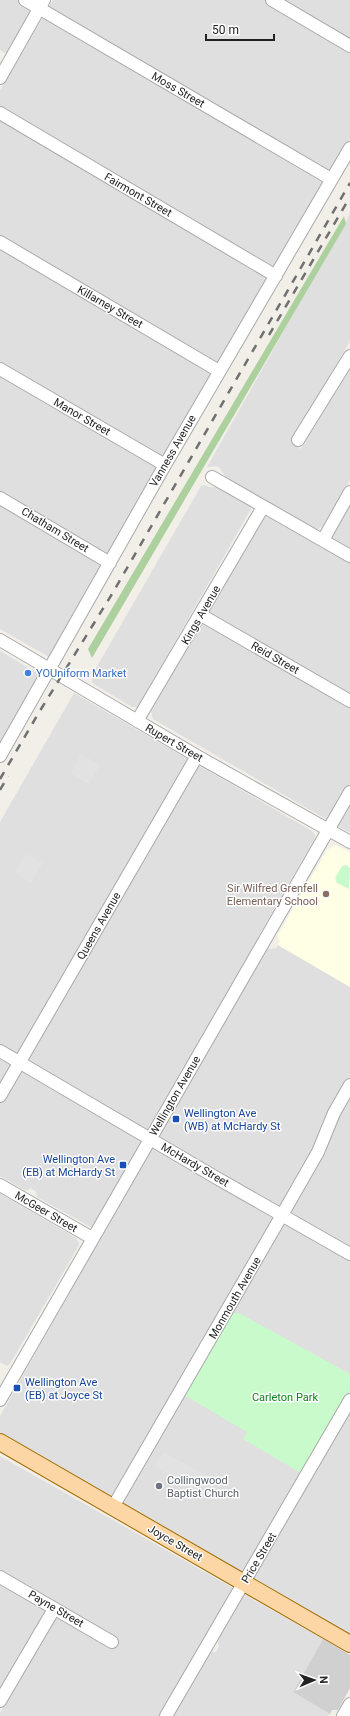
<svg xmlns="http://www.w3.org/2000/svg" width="350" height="1716" font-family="Roboto,sans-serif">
<rect width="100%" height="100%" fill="#f2efe9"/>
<!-- residential -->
<path fill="#e0dfdf" d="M0,0h38l-31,54 -7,-4z
M53,0h297v139l-299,517 -2,1 -49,-28v-538z
M350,214v127l-59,101 10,7 49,-82v113l-27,46 -6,4 -91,-52 -6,-10 -4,-2 -9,1z
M204,485l6,2h8l30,17 3,5 -112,196 -2,2h-5l-40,-24v-8l109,-189z
M350,503v330l-197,-114 -3,-11 114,-193 60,33z
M0,651l36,21 3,4 -39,69z
M74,693l238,138 3,4v3l-57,99 12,12 6,-1 2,-3 72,42v91l-24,41 -18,38 32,-44 10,-17v538l-350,-202v-16l103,-182 -66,-37 -1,-5 -5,-4 -5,3 -26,-15v-354z
M0,1193l76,45 3,5 -1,4 -68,117 -3,2 -7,-4z
M0,1456l323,183 -30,53 37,22 -2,2h-155l37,-64h6l3,-6 -2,-5 24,-41 -9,-7 -72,123h-160v-3l54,-93 4,-2 -58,-47z
M0,1583l44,26 1,5 -45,77z"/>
<!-- education -->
<path fill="#ffffe5" d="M335,845l15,7v135l-72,-42 2,-4 -3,-5 50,-86z"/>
<!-- religious -->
<path fill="#d0d0d0" d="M323,1639l27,16v33l-12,22h-6l-2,4 -37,-22z"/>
<!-- forest -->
<path fill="#add19e" d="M344,216l2,8 -254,434 -4,-9z"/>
<!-- park -->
<path fill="#c8facc" d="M346,865l4,3 -1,21 -12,-6 -2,-5 7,-12z
M232,1313l9,1 109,60v15l-49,84 -58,-34 4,-7 -61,-36v-3z"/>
<!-- parking -->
<path fill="#e2e2e2" d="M81,754l19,11 -11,19 -19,-11z
M26,854l17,9 -12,20 -16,-10z
M164,1452l43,24 -8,16 -44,-25z"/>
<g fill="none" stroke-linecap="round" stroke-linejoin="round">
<!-- minor casing -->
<g stroke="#a9a9a9" stroke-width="14">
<path id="minor" d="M25,0l306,179
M272,0l78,46
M0,78l44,-78
M0,113l276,163
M0,242l219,129
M0,369l165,96
M298,440l52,-84
M212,477l138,79
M0,498l110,65
M323,540l27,-48
M201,615l149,86
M0,640l197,116 153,86
M137,721l126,-214
M0,756l165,-291 185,-317
M0,1051l215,126 135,77
M0,1096l197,-340
M0,1185l92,53
M0,1400l350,-608
M113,1507l169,-292 36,-63 16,-39 16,-28
M0,1577l112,65
M0,1701l54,-92
M166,1716l184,-316
M343,1716l7,-12"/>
</g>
<!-- major casing -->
<g stroke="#a06b00" stroke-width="18">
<path id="major" d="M0,1442l350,202"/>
</g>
<!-- minor -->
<use href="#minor" stroke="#fff" stroke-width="12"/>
<!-- major -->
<use href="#major" stroke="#fcd6a4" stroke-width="16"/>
<!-- rail -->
<path stroke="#707070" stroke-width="2.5" stroke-dasharray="8 8" stroke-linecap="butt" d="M269,335l81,-138
M0,779l38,-65 74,-120 238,-411
M0,790l8,-14"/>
</g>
<!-- markers -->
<circle fill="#3f7fe0" stroke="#fff" stroke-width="1.5" cx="28" cy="673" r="4"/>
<circle fill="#8d6e63" stroke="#fff" stroke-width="1.5" cx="326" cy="894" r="4"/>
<g fill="#1a4fb4" stroke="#fff" stroke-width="1.5">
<rect x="172" y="1115" width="8" height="8" rx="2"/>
<rect x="119" y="1161" width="8" height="8" rx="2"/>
<rect x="13" y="1384" width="8" height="8" rx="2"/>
</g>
<circle fill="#6b7280" stroke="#fff" stroke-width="1.5" cx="159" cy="1486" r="4"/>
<g text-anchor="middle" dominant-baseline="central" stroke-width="3" stroke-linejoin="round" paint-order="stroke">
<!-- street labels -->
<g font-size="11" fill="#222" stroke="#fff">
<text transform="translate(178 90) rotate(30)">Moss Street</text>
<text transform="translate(138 195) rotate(30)">Fairmont Street</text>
<text transform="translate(110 307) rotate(30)">Killarney Street</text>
<text transform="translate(82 417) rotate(30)">Manor Street</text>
<text transform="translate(173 451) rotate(-60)">Vanness Avenue</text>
<text transform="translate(55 530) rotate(31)">Chatham Street</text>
<text transform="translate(201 615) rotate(-60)">Kings Avenue</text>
<text transform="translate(275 658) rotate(30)">Reid Street</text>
<text transform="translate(174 743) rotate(30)">Rupert Street</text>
<text transform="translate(99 926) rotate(-60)">Queens Avenue</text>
<text transform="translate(175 1096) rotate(-60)">Wellington Avenue</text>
<text transform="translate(195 1165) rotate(30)">McHardy Street</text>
<text transform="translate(46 1212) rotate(30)">McGeer Street</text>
<text transform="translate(235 1298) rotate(-60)">Monmouth Avenue</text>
<text transform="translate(175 1543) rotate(30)">Joyce Street</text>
<text transform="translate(259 1558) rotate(-59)">Price Street</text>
<text transform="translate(56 1609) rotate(30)">Payne Street</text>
</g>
<!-- shop labels -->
<g font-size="11" fill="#366cbe" stroke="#fff" text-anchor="start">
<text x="36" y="673">YOUniform Market</text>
</g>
<!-- education labels -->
<g font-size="11" fill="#785e54" stroke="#fff" text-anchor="end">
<text x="318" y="888">Sir Wilfred Grenfell<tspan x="318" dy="13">Elementary School</tspan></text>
</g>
<!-- transit labels -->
<g font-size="11" fill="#164399" stroke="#fff" text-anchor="start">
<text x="184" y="1113">Wellington Ave<tspan x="184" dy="13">(WB) at McHardy St</tspan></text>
<text x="115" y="1159" text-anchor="end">Wellington Ave<tspan x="115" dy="13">(EB) at McHardy St</tspan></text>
<text x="25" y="1382">Wellington Ave<tspan x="25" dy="13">(EB) at Joyce St</tspan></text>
</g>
<!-- park labels -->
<g font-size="11" fill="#0c8416" stroke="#fff">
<text x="285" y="1397">Carleton Park</text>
</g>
<!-- worship labels -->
<g font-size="11" fill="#5b616d" stroke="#fff" text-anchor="start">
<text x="167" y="1480">Collingwood<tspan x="167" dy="13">Baptist Church</tspan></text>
</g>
</g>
<!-- north arrow -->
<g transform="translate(314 1680) rotate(88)" stroke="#ffffff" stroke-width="3" paint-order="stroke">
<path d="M0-3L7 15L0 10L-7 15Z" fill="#222222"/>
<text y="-6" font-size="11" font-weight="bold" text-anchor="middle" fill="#222222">N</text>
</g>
<!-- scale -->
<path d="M206 34v6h68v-6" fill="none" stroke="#222222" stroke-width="2"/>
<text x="212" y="34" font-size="12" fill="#222222" stroke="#ffffff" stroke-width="3" paint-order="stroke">50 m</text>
</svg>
